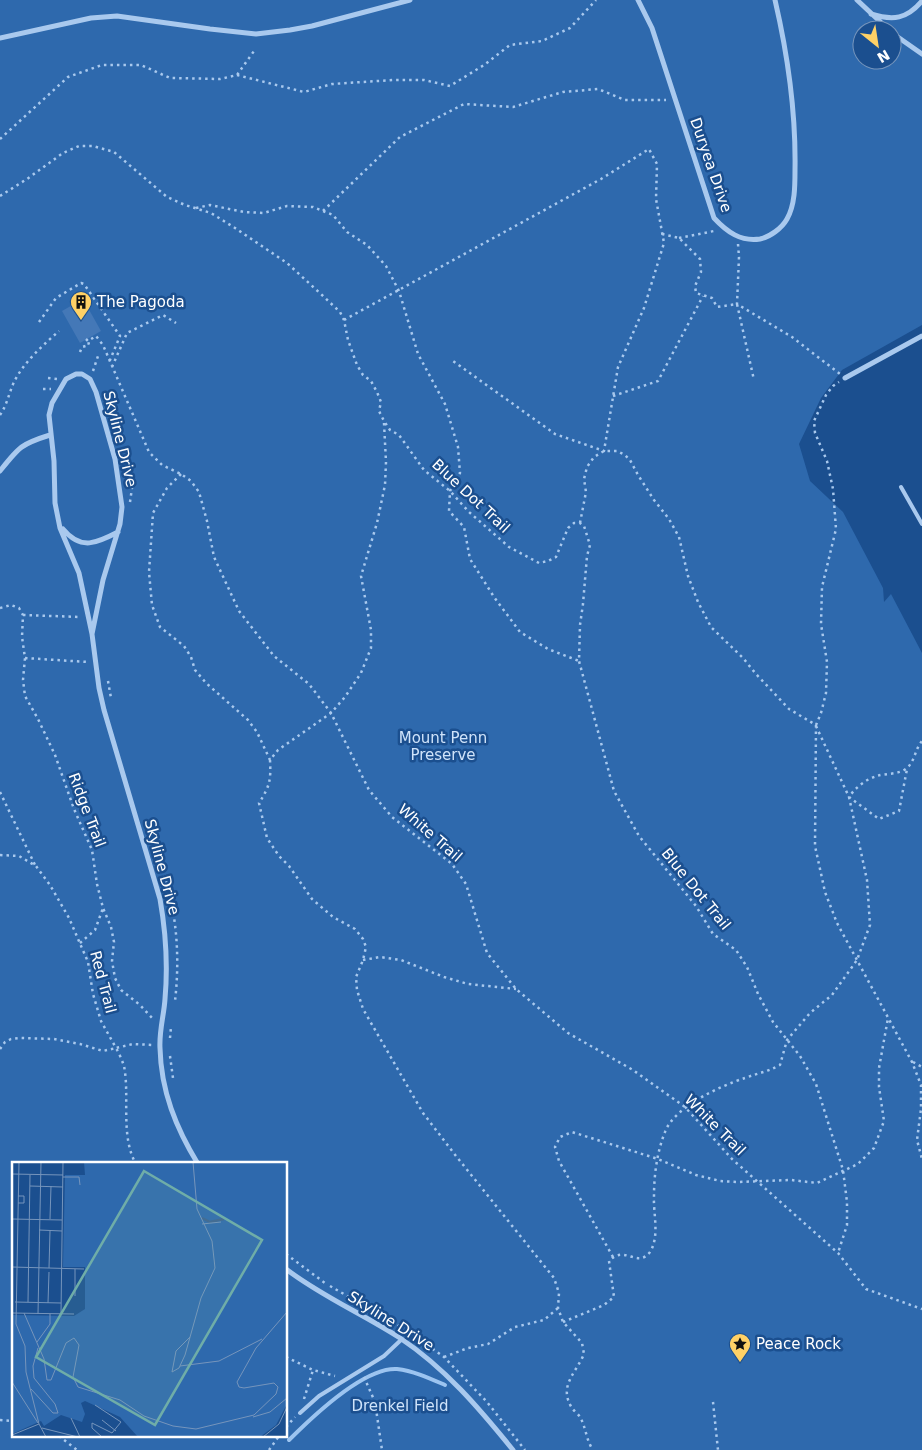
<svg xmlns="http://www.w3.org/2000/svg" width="922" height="1450" font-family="'DejaVu Sans',sans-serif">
<rect width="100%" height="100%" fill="#1b4f8f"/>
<!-- green -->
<path fill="#2e69ad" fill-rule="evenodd" d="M0,0h922v325l-80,45 -21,28 -22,46 11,37 33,31 40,76 1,14 7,-8 31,59v797h-922zM862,30h30v30h-30zM14,1164h272v272h-272z"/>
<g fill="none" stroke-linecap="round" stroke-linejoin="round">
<!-- stream -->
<path stroke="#9cc4f0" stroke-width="4" d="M289,1440c22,-22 75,-73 108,-71 17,2 32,9 48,16"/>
</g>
<!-- building -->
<path fill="#4478b7" d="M83,299l18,32 -21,12 -18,-32z"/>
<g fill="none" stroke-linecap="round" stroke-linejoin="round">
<!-- path -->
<path stroke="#a9c9ee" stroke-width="2.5" stroke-dasharray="2.5 4" stroke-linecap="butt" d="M237,75l67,17 28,-8 61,-4h31l26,6 34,-21 26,-20 32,-4 28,-13 26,-28
M0,139l68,-62 34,-12h39l29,13 50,1 17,-4 17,-24
M0,196l27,-17 36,-26 16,-7h14l21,6 53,45 18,8 26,8 24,15 52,35 35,32 18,17 4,8 4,20 9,25 6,10 8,6 6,11 4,10 -2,9 5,10 6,9 9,5 25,35 26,21 19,21 40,35 30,16 9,-2 8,-4 12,-29 6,-5h6l4,3 6,19 -3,11 -4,48 -3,21 -1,36 35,130 25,45 57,70 17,28 23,16 11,17 11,27 15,28 27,34 16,28 27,86 4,32v23l-9,28
M196,208l14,-3 34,7 20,1 23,-7 26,1 20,8 14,17 20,13 19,21 13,25 19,63 27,50 13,43 2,26 -10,18 -1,20 15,16 6,32 24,38 26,35 28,17 31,12
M323,211l77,-74 64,-33 49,3 50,-15 35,-3 27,11h41
M662,234l17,4 21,21 1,13 -6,14 1,7 16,5 5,9 20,-3 17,76
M679,238l35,-7
M738,244l1,13 -2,47 55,33 48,37
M344,320l257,-141 48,-30 8,15 -1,35 8,44 -20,65 -26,59 -14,84 -49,-17 -102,-73
M39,322l17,-24 25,-15 3,1 36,52 -10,24
M86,339l2,2 8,-5 7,9 46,107 13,13 19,9 10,7 8,11 8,29 7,36 25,54 35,45 35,28 22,29 38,77 23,27 60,47 14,20 21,69 29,36 52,44 65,37 52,37 47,52 106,94 28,36 56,20
M80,352l2,-5 7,-2 -1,-4
M112,367l15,-34 36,-18 13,8
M93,371l5,-15
M48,378l9,1
M43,389h8
M613,396l45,-15 45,-85
M0,415c7,-10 9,-22 14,-33 10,-20 28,-36 45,-51
M384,423l2,39 -1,23 -8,38 -16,53 10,54v18l-10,25 -16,24 -14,16 -53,37 -8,10c1,20 0,26 -11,43l8,35 12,18 10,10 23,33 21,18 22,12 8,10 3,8 -3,13 -7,17 1,13 6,19 60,104 33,43 98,122 5,15 -1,15 5,14 19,21 2,11c-8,19 -26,32 -12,54 2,3 6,6 8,9 6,10 6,23 13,33
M181,474l-14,14 -14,25 -4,59 3,33 8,22 24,19 7,11 4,13 11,13 42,37 9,12 13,28
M130,502l3,-21
M580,523l6,-31 -2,-13 3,-12 7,-10 10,-6h13l8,4 5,5 8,15 16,25 15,19 10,18 9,39 10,26 13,25 32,31 13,16 33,35 27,16 5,-12 5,-20 1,-31 -6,-38 1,-37 14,-58 -3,-40 -6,-28 -12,-28 -1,-12 12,-26 7,-9 6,-4
M0,608l11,-3 8,3 4,7 -1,22 3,21 -2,22 2,16 13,23 17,36 19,54 18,41 5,34 6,24 8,19 3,15 -2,19 3,17 6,12 19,15 14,15
M23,615l58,2
M25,658l63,4
M108,681l3,17
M816,725l-1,121 10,46 12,31 75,139 9,23v24l-4,31 5,19
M816,726l33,71 30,22 20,-8 8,-42
M0,792l35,73
M152,838c6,18 13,36 17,55 9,34 10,74 6,108
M0,855l19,1 17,10 14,19 19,33 19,44 5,32 8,27 15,27 17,-4 19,1
M80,943l15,-13 8,-22
M363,960l17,-3 21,3 43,17 24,7 48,5
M170,1038l1,-11
M0,1049l5,-7 6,-3 10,-1 33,1 26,5 23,7 13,-3c3,5 6,12 8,18 6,30 -4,70 12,98
M170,1056l3,22
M913,1062l9,5
M286,1254l39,29
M613,1257l-54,-96 -4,-14 5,-10 12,-5 86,27 38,16 24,6 18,1 53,-2 26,3 41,-19 16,-16 10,-27 -5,-34v-19l9,-50
M330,1286l71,41
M563,1322l41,-17 10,-8 -5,-36c16,-17 28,8 41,-9 10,-16 3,-39 4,-56 0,-21 3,-44 11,-64 9,-25 55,-46 80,-54 13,-5 22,-6 35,-13l7,-25 23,-27 22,-18 25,-35 13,-35 -3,-45 -18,-83c6,-9 17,-18 28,-21 9,-3 22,-1 30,-8 8,-7 8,-19 15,-27
M422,1341l22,16 43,45 38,48
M286,1357l27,13 22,6
M444,1357l24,-9 20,-4 27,-17 29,-7 14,-12
M364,1377l11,25 7,48
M304,1399l9,-29
M713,1402l5,48
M0,1420l14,1
M286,1427l9,-10
M59,1436l18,14
M269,1450l10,-14"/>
<!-- service -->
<path stroke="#a9c9ee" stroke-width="4" d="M901,487l21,37
M300,1413l19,-17 65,-40 18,-17"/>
<!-- minor -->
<path stroke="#a9c9ee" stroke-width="5" d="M638,0l14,28 62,190c13,14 27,24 46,21 10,-2 22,-11 27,-20 8,-14 8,-33 8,-49 1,-58 -7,-114 -20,-170
M857,0l32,30
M871,14c22,7 36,5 51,-13
M892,33l30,21
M0,38l91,-20 26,-2 93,13 46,5 34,-4 22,-4 98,-26
M845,378l77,-42
M0,471c19,-24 21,-27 50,-36
M63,529c18,22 34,14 55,3
M92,634l11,-54 17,-56 2,-17 -7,-48 -19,-67 -6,-13 -8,-5h-6l-10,5 -14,24 -3,12 5,46 1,42 5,25 19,45 13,61 7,54 5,22 56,189c6,34 8,66 5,100 -1,16 -6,32 -5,49 1,43 16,80 38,116
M286,1269c35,27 77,45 114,69 45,30 79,70 113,112"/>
</g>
<!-- icons -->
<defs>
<g id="building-pin" transform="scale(1.125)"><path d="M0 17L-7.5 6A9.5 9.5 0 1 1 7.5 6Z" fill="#ffd166" stroke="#1b4f8f"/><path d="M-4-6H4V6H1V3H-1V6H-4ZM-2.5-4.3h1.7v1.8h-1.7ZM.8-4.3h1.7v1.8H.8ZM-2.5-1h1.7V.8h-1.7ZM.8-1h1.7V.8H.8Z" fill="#111"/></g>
<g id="sight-pin" transform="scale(1.125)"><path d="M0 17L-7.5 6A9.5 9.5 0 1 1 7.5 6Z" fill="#ffd166" stroke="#1b4f8f"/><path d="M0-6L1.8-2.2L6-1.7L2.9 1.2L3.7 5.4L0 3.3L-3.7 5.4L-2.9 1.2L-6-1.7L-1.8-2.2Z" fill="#111"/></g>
</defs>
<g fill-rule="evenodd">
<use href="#building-pin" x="81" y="302"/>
<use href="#sight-pin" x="740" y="1344"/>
</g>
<g text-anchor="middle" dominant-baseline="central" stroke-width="5" stroke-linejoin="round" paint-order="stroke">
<!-- street labels -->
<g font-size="15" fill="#fff" stroke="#1b4f8f">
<text transform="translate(711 165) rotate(71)">Duryea Drive</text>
<text transform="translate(120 439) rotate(76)">Skyline Drive</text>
<text transform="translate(471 496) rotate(43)">Blue Dot Trail</text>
<text transform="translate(87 810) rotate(69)">Ridge Trail</text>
<text transform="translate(430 833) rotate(41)">White Trail</text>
<text transform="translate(162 867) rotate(75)">Skyline Drive</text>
<text transform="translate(696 889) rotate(51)">Blue Dot Trail</text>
<text transform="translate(103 982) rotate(75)">Red Trail</text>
<text transform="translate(715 1125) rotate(45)">White Trail</text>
<text transform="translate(391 1321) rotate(32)">Skyline Drive</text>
</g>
<!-- poi labels -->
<g font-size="15" fill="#fff" stroke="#1b4f8f" text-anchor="start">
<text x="97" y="302">The Pagoda</text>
<text x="756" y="1344">Peace Rock</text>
</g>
<!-- park labels -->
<g font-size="15" fill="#cfe3fa" stroke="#1b4f8f">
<text x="443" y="738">Mount Penn<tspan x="443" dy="17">Preserve</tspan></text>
<text x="400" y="1406">Drenkel Field</text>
</g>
</g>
<!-- overview -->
<g transform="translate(12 1162)">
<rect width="275" height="275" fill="#1b4f8f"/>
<path d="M72,0h203v242l-11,21 -16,12h-122l-18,-20 -35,-16 -4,2 4,11 -3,8 -21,-7 -17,11 -3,-5 -29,13v-119l62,1 11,-7v-42h-22l2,-92h20z" fill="#2e69ad"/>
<path fill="none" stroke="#3c6290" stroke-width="2.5" d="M190,56l8,4 14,-3"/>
<path fill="none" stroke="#7695bc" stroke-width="1" d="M7,0l-3,162 9,22 1,26 13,52 7,13M0,12l51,1M51,15h16l1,8M18,24l33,1M6,41h6v-7h-6M0,57l50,1M38,57l1,-33M190,62l19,-2M27,68l23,1M0,105l72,2M37,106l1,-37M63,134v-27M3,140l46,1M16,140l2,-127M36,141l1,-31M0,151l62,1M12,151l20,46 3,21h4l15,-37 8,-5 5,7 -6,32 5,10 42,13 24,16 29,10 23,3 58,-14 22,-21 2,-7 -4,-4 -30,5 -5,-1 -2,-5 19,-34 31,-36M26,152l3,-152M49,152l2,-152M178,175l-14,14 -4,21 7,-4 6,-13 16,-57 14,-30 -3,-27 -15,-32 -4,-47M25,180l13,-18v-10M168,204l39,-5 43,-22M0,220l26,41M19,227l22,24h5l-3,-9 -21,-26 -1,-12 5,-18M83,243l26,17 -9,11 -20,-10v5l10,9M241,255l17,-5 17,-14M59,256l9,19M90,258l14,11M30,266l36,9M0,273l27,-11M251,275l16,-13 8,-17"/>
<path fill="#6fada8" fill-opacity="0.15" stroke="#6fada8" stroke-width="2.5" d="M132,9l118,69 -107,185 -119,-68z"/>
<rect width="275" height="275" fill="none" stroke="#fff" stroke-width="2.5"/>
</g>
<!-- north arrow -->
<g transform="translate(877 45) rotate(150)"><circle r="24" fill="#1b4f8f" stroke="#7695bc"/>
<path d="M0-4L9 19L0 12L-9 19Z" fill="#ffd166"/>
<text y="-8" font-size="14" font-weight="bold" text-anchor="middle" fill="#ffffff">N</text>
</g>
</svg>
